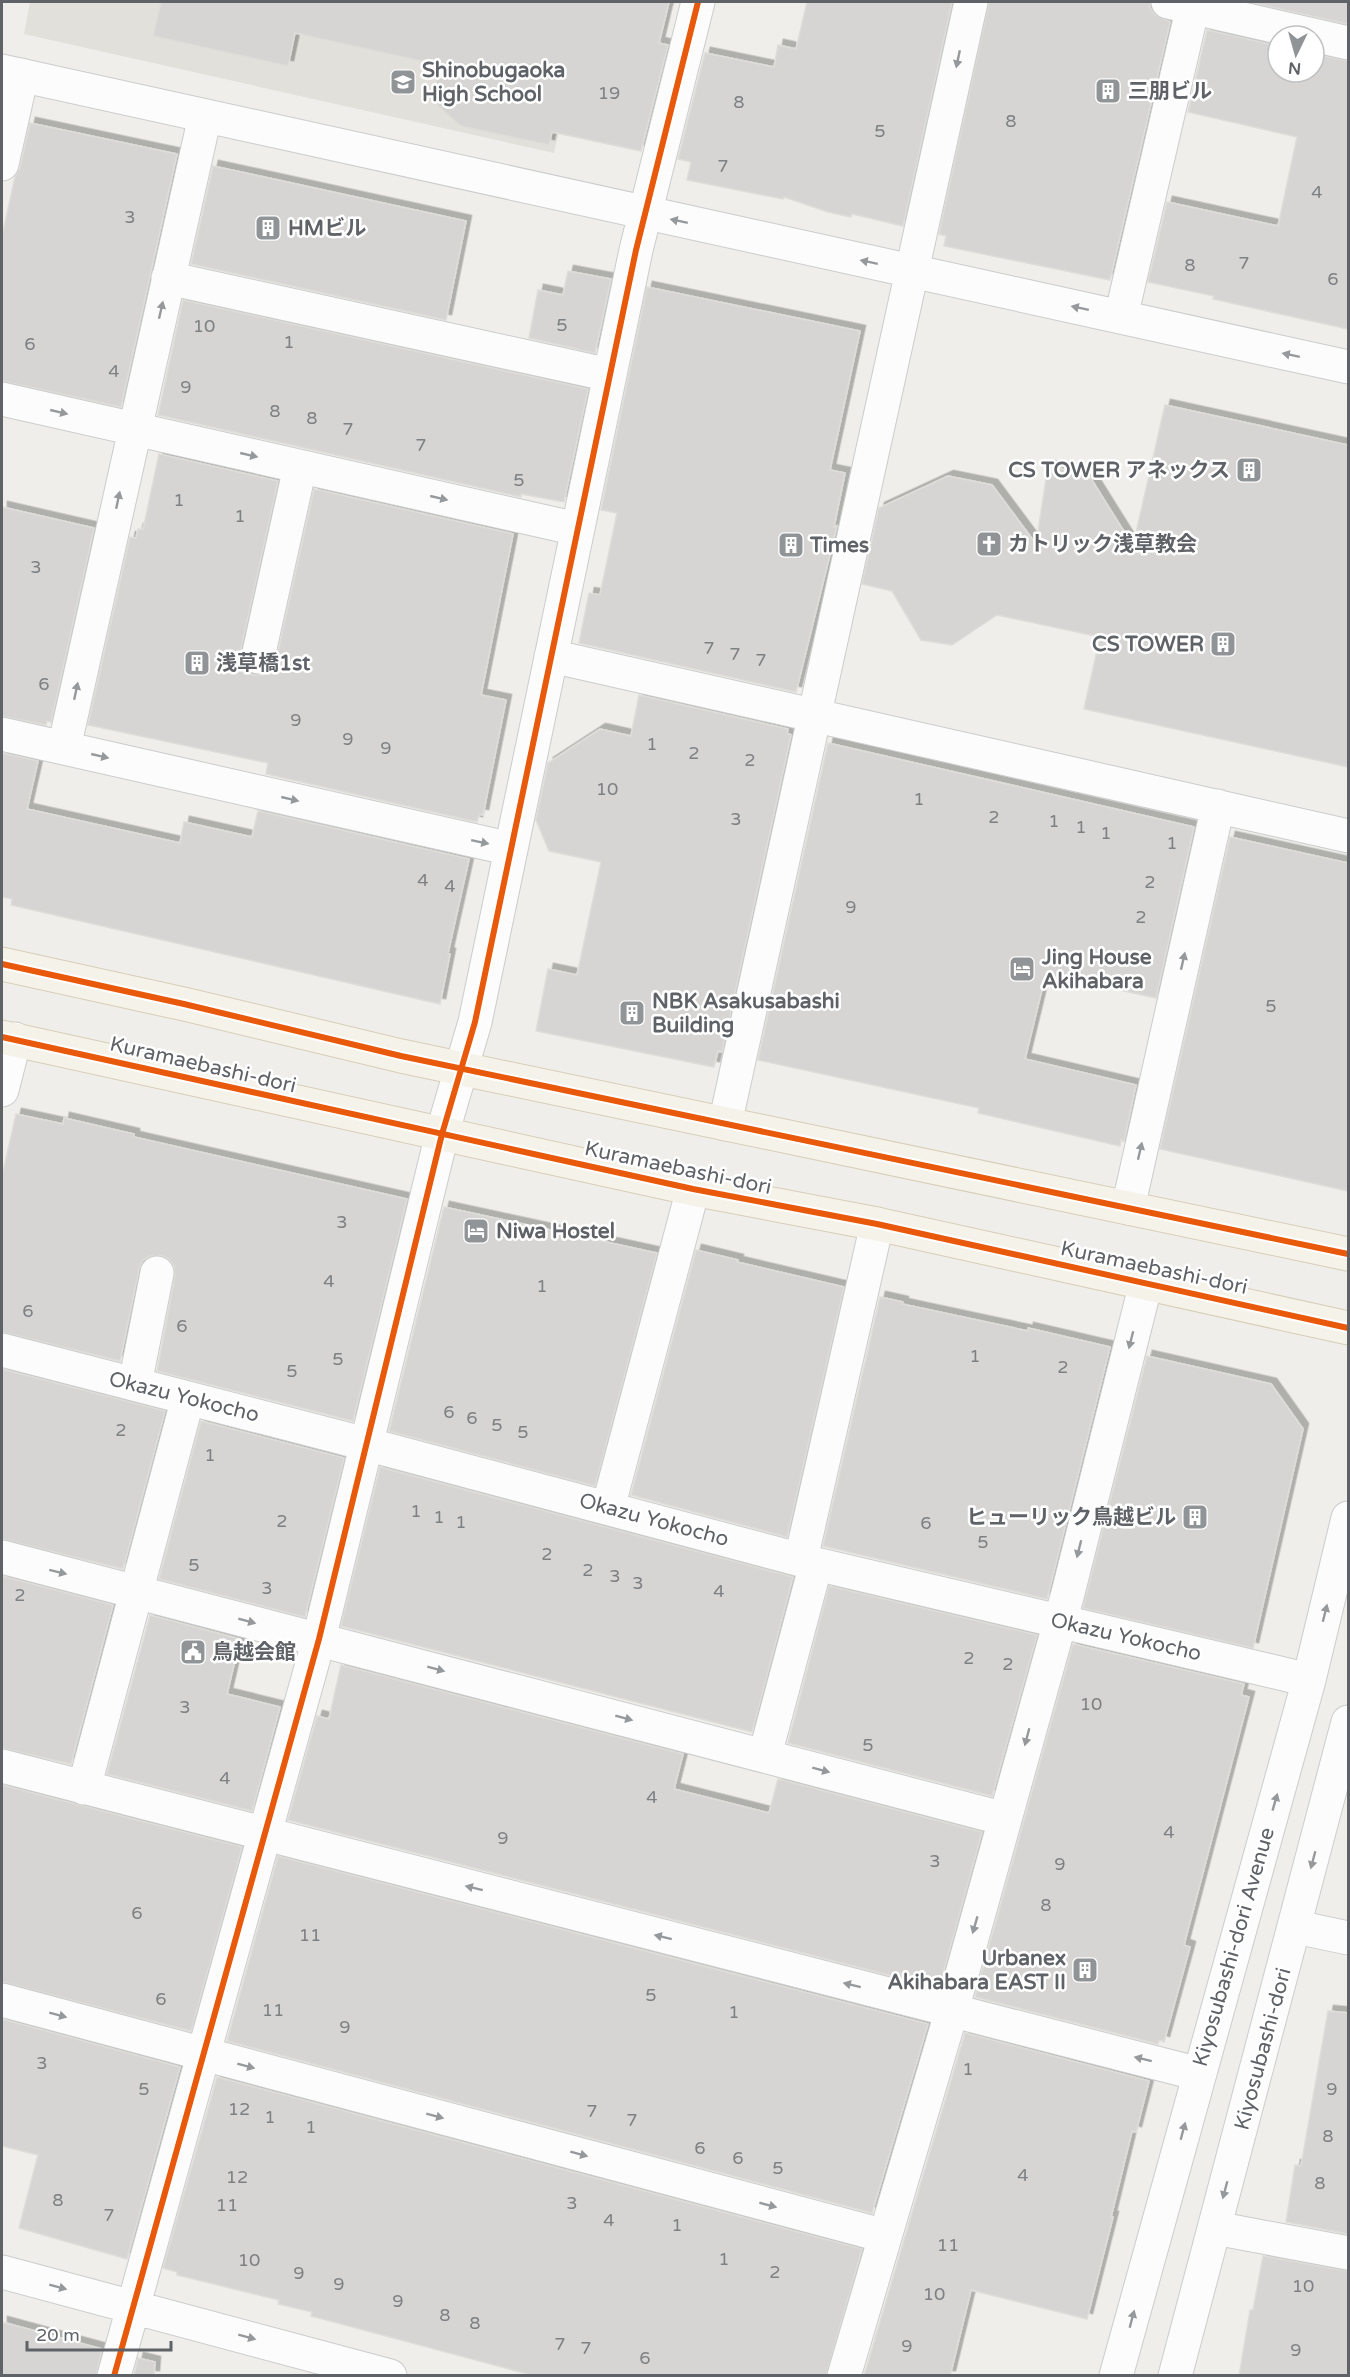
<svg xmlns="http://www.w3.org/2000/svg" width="1350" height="2377" font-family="'Varela Round','Noto Sans JP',sans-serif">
<defs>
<filter id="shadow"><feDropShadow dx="5.5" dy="-5.5" stdDeviation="0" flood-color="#0004"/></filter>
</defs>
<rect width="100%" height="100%" fill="#efeeea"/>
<!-- education -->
<path fill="#e2e0da" d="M30,2h558l-34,151 -530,-119z"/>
<!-- building -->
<path fill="#d6d5d3" stroke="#deddd9" stroke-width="1.5" filter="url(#shadow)" d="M161,2h508l-10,41 9,2 -27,106 -89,-19 -3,13 -88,-19 -23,-20 -3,-42 -140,-31 -7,33 -135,-30z
M807,2h145l-49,224 -51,-12 -1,3 -23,-5 -44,-15 -1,2 -96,-19 4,-18 -13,-3 27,-106 69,14 4,-22 18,4z
M989,2h161v6l5,7 15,7 -60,258 -166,-34 2,-10 -7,-2z
M1250,2h98v15l-1,7z
M1207,30l71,16v26h36v-18l34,7v268l-135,-30 1,-3 -66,-14 19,-80 111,24 19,-89 -109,-25z
M30,123l147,31 -56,253 -119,-26v-145l13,-59 5,-9z
M213,166l253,55 -20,99 -255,-56z
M568,271l43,8 -16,74 -66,-15 9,-48 25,5z
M647,287l213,44 -30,139 15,3 -11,54 3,-1 -41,166 -217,-49 10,-50 11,2 17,-82 -16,-3z
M183,300l405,89 -24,113 -43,-8v3l-363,-82z
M1165,405l183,40v322l-264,-58 16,-72 -103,-22 -45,30 -31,-5 -29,-49 -30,-7 17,-76 69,-32 44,9 44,59 12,-78 40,8 45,72z
M159,454l119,27 -38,172v10l6,8 7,4h11l8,-6 4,-8 38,-172 199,45 -32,161 25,5 -23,115 -4,-1 -2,8 -211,-48 2,-11 -180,-38 42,-188 6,1 2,-9 5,1z
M2,507l92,21 -43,194 -4,-1 -1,4 -44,-9z
M639,695l149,34 -1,4 4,2 -69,317 -4,-1 -4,16 -178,-36 12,-62 29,6 24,-113 -52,-11 -13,-31 12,-57 52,-34 31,7z
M828,743l366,84 -38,171 -50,-11v3l-61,-13 -20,82 111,26 -12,56 -3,-1 -1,6 -142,-33 1,-5 -221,-48z
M2,753l36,8 -11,48 153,34 4,-21 68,15 6,-26 211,48 -21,94 2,1 -10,50 -429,-99 1,-6 -10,-2z
M1230,837l118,26v328l-188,-42z
M16,1114l47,10 1,-6 70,16v3l273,62 -54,222 -196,-50 18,-95 -1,-10 -5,-7 -8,-4 -11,1 -7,4 -4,9 -19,92 -118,-29v-156z
M444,1207l213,46 -62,233 -206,-55z
M696,1250l42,10 -1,2 107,25 -57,250 -156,-42z
M880,1297l23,5 -1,2 126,27v-3l82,19 -63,252 -224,-53z
M1147,1356l124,28 32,45 -50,219 -170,-40z
M2,1369l163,42 -42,158 -121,-30z
M201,1421l143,37 -39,159 -146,-38z
M380,1467l413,110 -41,155 -411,-106z
M2,1576l111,29 -42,159 -69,-16z
M829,1586l208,49 -45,161 -204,-53z
M150,1615l90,24 -13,55 53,13 -28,104 -145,-37z
M1073,1644l171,40 -3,11 8,2 -65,248 6,2 -26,95 -5,-2 -1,4 -183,-47z
M341,1665l342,89 -9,35 95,24 9,-34 204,53 -43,156 -651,-168 29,-104 12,3z
M2,1785l240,62 -51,184 -189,-49z
M278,1856l650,168 -56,189 -645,-172z
M1328,2011l20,2v221l-62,-12 9,-57 6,1z
M2,2019l178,48 -53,192 -108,-31 19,-73 -36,-9z
M965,2033l184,48 -13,51 -4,-1 -21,86h2l-26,102 -116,-29 -21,86h-86z
M217,2077l645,172 -36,127h-291l-224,-60 1,-4 -34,-8 1,-4 -102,-25v-3l-14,-4z
M1263,2256l85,15v105h-109l11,-66h3z
M2,2322l100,27 -6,27h-94z
M138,2358l17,4 -1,14h-20z"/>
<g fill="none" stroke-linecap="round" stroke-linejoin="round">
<!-- minor casing -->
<g stroke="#cbcccc" stroke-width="35">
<path id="minor" d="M1168,2l180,41
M2,71l1346,296
M2,164l20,-89
M168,278l442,97
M1121,317l73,-315
M2,399l575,130
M551,656l797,180
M258,657l42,-190
M2,734l509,115
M64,748l141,-632
M2,1090l13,-51
M725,1124l246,-1122
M1128,1208l90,-402
M2,1350l364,94 450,120 493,116
M135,1384l22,-111
M608,1508l85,-319
M2,1557l1003,262
M801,1559l76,-335
M765,1755l51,-191
M2,1766l1197,308
M84,1788l104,-390
M1296,1927l52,11
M2,2000l883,236
M1215,2228l133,25
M2,2272l388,104
M114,2376l205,-737 123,-505 33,-112 161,-772 62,-248
M844,2376l108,-366 116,-417 78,-310
M1116,2376l193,-696 39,-162
M1175,2376l173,-654"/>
</g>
<!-- major casing -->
<g stroke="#d7ceb8" stroke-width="35">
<path id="major" d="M2,964l182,40 217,52 947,198
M2,1037l691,152 184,35 471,104"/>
</g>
<!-- minor -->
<use href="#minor" stroke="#fdfcfc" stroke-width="33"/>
<!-- major -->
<use href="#major" stroke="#f4f2e9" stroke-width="33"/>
<!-- cycleway casing -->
<g stroke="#fff" stroke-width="10">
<path id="cycleway" d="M2,964l182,40 217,52 947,198
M2,1037l691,152 184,35 471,104
M114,2376l205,-737 123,-505 33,-112 161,-772 62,-248"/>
</g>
<!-- cycleway -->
<use href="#cycleway" stroke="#e8590c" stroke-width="6"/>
</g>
<!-- one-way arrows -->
<defs><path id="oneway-solid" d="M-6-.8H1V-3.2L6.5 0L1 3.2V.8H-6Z" transform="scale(1.5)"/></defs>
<g fill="#96999c">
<use href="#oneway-solid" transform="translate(958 59) rotate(102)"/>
<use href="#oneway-solid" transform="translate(679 221) rotate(-168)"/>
<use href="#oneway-solid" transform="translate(869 262) rotate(-168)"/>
<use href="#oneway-solid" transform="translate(1080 308) rotate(-168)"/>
<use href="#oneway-solid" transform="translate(161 310) rotate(-77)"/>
<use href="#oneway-solid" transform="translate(1291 355) rotate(-168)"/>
<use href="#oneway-solid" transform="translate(59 412) rotate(13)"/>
<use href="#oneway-solid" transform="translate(249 455) rotate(13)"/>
<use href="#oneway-solid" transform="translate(439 498) rotate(13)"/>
<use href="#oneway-solid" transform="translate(118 500) rotate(-78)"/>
<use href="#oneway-solid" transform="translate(76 691) rotate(-78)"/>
<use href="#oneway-solid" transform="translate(100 756) rotate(13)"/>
<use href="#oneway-solid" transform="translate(290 799) rotate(13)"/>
<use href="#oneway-solid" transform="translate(480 842) rotate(12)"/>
<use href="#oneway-solid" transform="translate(1183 961) rotate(-77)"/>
<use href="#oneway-solid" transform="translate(1140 1151) rotate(-77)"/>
<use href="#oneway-solid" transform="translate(1131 1340) rotate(104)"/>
<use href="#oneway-solid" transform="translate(1079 1549) rotate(104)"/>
<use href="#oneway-solid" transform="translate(58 1572) rotate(14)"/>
<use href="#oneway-solid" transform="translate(1325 1613) rotate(-76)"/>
<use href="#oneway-solid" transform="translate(247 1621) rotate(15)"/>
<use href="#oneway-solid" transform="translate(436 1669) rotate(15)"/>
<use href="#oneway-solid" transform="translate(624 1718) rotate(15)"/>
<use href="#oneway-solid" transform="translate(1027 1737) rotate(105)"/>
<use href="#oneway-solid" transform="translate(821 1770) rotate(15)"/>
<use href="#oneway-solid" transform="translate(1275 1802) rotate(-74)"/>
<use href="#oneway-solid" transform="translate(1313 1860) rotate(105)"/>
<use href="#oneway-solid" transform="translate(474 1888) rotate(-166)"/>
<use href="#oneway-solid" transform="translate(975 1925) rotate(106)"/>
<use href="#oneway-solid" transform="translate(663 1937) rotate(-166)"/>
<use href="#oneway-solid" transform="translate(852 1985) rotate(-166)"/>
<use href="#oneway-solid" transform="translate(58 2015) rotate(15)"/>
<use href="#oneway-solid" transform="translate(1143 2059) rotate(-166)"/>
<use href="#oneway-solid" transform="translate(246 2066) rotate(15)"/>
<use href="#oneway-solid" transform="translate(435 2116) rotate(15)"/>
<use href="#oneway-solid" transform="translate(1183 2131) rotate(-75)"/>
<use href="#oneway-solid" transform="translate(579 2154) rotate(15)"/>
<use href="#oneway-solid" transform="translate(1225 2190) rotate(105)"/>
<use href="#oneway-solid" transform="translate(768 2205) rotate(15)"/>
<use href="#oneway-solid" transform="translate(58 2287) rotate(15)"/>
<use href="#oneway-solid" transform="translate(1132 2319) rotate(-75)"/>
<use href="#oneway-solid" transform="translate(247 2337) rotate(15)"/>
</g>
<!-- icons -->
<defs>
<g id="school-square" transform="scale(1.35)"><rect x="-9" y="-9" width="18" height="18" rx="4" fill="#919496" stroke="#fff"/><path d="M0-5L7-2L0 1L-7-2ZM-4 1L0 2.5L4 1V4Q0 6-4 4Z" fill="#fff"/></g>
<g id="building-square" transform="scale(1.35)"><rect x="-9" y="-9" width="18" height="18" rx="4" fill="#919496" stroke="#fff"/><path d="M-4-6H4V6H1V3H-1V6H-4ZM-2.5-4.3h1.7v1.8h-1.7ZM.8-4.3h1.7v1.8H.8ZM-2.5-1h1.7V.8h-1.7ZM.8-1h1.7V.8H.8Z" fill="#fff"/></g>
<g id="church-square" transform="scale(1.35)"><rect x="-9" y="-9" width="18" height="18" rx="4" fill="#919496" stroke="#fff"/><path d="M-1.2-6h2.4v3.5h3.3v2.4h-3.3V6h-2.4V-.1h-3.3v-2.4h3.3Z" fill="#fff"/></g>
<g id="hotel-square" transform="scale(1.35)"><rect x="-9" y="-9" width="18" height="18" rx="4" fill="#919496" stroke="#fff"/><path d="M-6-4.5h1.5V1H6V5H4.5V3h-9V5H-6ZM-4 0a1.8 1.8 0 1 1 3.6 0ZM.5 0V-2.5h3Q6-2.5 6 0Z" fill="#fff"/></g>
<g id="civic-square" transform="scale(1.35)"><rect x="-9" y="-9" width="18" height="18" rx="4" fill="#919496" stroke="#fff"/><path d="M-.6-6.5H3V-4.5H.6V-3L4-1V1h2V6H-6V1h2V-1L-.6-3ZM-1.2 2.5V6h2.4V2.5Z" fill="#fff"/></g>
</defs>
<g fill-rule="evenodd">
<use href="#school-square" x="403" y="82"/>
<use href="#building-square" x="1108" y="91"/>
<use href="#building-square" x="268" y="228"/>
<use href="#building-square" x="1249" y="470"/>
<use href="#church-square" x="989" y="544"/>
<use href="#building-square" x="791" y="545"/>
<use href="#building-square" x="1223" y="644"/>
<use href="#building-square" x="197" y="663"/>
<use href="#hotel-square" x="1022" y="969"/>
<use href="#building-square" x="632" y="1013"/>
<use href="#hotel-square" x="476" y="1231"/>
<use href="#building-square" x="1195" y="1517"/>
<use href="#civic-square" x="193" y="1652"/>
<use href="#building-square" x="1085" y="1970"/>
</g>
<g text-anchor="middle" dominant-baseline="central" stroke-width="5" stroke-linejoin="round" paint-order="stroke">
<!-- number labels -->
<g font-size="18" fill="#7e8184">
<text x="609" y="93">19</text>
<text x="739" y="102">8</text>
<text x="1011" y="121">8</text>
<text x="880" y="131">5</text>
<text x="723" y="166">7</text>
<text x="1317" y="192">4</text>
<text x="130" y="217">3</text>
<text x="1244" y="263">7</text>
<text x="1190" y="265">8</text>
<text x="1333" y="279">6</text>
<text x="562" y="325">5</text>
<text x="204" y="326">10</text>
<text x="289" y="342">1</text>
<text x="30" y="344">6</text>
<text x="114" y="371">4</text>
<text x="186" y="387">9</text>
<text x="275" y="411">8</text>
<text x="312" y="418">8</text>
<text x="348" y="429">7</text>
<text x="421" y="445">7</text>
<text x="519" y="480">5</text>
<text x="179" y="500">1</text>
<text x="240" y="516">1</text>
<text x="36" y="567">3</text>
<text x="709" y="648">7</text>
<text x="735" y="654">7</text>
<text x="761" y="660">7</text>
<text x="44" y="684">6</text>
<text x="296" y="720">9</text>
<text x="348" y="739">9</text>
<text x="652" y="744">1</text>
<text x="386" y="748">9</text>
<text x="694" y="753">2</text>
<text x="750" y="760">2</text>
<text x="607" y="789">10</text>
<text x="919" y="799">1</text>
<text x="994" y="817">2</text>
<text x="736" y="819">3</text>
<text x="1054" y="821">1</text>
<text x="1081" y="827">1</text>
<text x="1106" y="833">1</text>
<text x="1172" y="843">1</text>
<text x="423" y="880">4</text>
<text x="1150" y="882">2</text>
<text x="450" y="886">4</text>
<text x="851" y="907">9</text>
<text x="1141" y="917">2</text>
<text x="1271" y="1006">5</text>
<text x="342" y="1222">3</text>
<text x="329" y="1281">4</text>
<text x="542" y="1286">1</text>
<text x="28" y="1311">6</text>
<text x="182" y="1326">6</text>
<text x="975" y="1356">1</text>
<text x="338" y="1359">5</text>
<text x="1063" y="1367">2</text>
<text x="292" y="1371">5</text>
<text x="449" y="1412">6</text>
<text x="472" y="1418">6</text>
<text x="497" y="1425">5</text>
<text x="121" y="1430">2</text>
<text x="523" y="1432">5</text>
<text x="210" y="1455">1</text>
<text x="416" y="1511">1</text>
<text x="439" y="1517">1</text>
<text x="282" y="1521">2</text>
<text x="461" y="1522">1</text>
<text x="926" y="1523">6</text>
<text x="983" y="1542">5</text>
<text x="547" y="1554">2</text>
<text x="194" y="1565">5</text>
<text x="588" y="1570">2</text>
<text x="615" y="1576">3</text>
<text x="638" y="1583">3</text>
<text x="267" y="1588">3</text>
<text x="719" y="1591">4</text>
<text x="20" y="1595">2</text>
<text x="969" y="1658">2</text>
<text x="1008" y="1664">2</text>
<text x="1091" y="1704">10</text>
<text x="185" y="1707">3</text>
<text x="868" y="1745">5</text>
<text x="225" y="1778">4</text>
<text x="652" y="1797">4</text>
<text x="1169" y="1832">4</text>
<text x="503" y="1838">9</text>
<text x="935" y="1861">3</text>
<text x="1060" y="1864">9</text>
<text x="1046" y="1905">8</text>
<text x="137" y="1913">6</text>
<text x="310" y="1935">11</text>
<text x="651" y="1995">5</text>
<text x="161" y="1999">6</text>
<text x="273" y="2010">11</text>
<text x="734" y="2012">1</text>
<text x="345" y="2027">9</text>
<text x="42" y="2063">3</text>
<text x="968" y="2069">1</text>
<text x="144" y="2089">5</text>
<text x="1332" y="2089">9</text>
<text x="239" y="2109">12</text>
<text x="592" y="2111">7</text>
<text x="270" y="2117">1</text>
<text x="632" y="2120">7</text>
<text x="311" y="2127">1</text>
<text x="1328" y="2136">8</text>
<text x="700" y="2148">6</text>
<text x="738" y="2158">6</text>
<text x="778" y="2168">5</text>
<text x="1023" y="2175">4</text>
<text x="237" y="2177">12</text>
<text x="1320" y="2183">8</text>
<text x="58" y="2200">8</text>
<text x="572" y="2203">3</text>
<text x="227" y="2205">11</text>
<text x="109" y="2215">7</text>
<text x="609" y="2220">4</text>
<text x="677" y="2225">1</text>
<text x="948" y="2245">11</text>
<text x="724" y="2259">1</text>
<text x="249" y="2260">10</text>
<text x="775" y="2272">2</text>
<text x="299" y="2273">9</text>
<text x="339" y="2284">9</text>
<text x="1303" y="2286">10</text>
<text x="934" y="2294">10</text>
<text x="398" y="2301">9</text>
<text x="445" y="2315">8</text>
<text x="475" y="2323">8</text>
<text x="560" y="2344">7</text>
<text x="907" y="2346">9</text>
<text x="586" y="2348">7</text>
<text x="1296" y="2350">9</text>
<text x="645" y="2358">6</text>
</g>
<!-- poi labels -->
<g font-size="21" font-weight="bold" fill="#5f6368" stroke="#fff" text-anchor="start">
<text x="422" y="70">Shinobugaoka<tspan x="422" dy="24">High School</tspan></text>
<text x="1128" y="91">三朋ビル</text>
<text x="288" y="228">HMビル</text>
<text x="1230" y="470" text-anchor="end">CS TOWER アネックス</text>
<text x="1008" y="544">カトリック浅草教会</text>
<text x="810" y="545">Times</text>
<text x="1204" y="644" text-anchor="end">CS TOWER</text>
<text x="216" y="663">浅草橋1st</text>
<text x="1042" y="957">Jing House<tspan x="1042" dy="24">Akihabara</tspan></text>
<text x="652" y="1001">NBK Asakusabashi<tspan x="652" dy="24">Building</tspan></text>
<text x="496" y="1231">Niwa Hostel</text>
<text x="1176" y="1517" text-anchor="end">ヒューリック鳥越ビル</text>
<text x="212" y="1652">鳥越会館</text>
<text x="1066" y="1958" text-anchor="end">Urbanex<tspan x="1066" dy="24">Akihabara EAST II</tspan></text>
</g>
<!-- street labels -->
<g font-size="21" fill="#5f6368" stroke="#fff">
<text transform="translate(203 1065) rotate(13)">Kuramaebashi-dori</text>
<text transform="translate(678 1168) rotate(12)">Kuramaebashi-dori</text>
<text transform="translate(1154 1268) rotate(12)">Kuramaebashi-dori</text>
<text transform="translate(184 1397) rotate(14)">Okazu Yokocho</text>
<text transform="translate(654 1520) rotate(15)">Okazu Yokocho</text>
<text transform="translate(1126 1637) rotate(13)">Okazu Yokocho</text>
<text transform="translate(1234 1947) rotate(-74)">Kiyosubashi-dori Avenue</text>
<text transform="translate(1263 2049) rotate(-75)">Kiyosubashi-dori</text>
</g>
</g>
<!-- border -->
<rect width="1350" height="2377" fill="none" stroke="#5f6368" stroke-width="6"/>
<!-- north arrow -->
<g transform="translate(1296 54) rotate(185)"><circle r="28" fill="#ffffff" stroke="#bfc1c3" stroke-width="1.5"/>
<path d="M0-4.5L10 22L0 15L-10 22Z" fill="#919496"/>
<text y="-9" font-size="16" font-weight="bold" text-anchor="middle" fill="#5f6368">N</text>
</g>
<!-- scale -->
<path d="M27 2341v9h144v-9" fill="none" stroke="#5f6368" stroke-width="3"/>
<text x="36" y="2341" font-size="18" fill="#5f6368" stroke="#ffffff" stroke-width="4.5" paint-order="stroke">20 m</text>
</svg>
